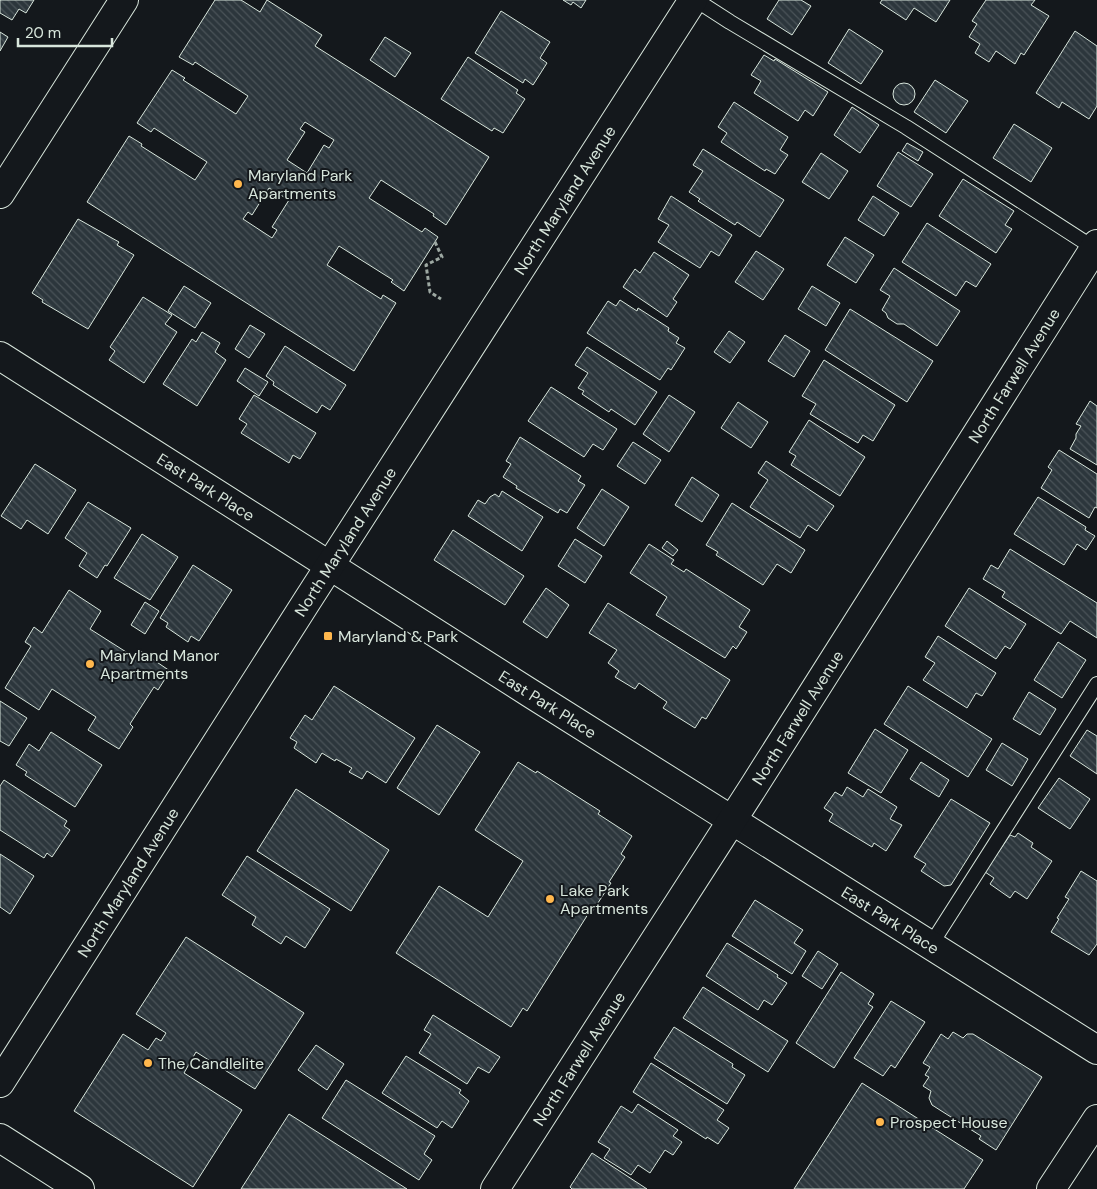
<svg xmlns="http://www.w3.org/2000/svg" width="1097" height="1189" font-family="'DM Sans',sans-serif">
<defs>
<pattern id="building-back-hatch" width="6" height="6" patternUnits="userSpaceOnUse" patternTransform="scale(1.25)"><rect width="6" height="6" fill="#2c363c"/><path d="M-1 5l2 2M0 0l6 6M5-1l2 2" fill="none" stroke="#4a5358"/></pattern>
</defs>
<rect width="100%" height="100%" fill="#14181c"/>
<!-- building -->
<path fill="url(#building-back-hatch)" stroke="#d8e6dc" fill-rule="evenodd" d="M0,0h34l-8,13 -7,-4 -7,11 -12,-7z
M215,0h26l19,12 7,-12 55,35 -7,11 174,111 -43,68 -13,-9 1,-2 -53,-34 -12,18 53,34 3,-4 13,9 -34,54 -13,-9 2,-2 -54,-34 -12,19 54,34 2,-4 13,8 -42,68 -267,-169 42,-66 13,8 -1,2 54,34 12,-18 -53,-34 -3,4 -14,-9 35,-53 13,8 -2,2 53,34 12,-18 -53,-34 -2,3 -14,-8zM305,122l29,18 -5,8 -5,-3 -17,28 -20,-13 18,-28 -5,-3zM269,188l20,12 -17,27 5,3 -5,8 -29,-19 5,-7 4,3z
M563,0h23l-5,8 -8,-6 -2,3z
M779,0h22l10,6 -19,29 -25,-16z
M882,0h68l-14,22 -22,-14 -8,12 -26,-17z
M986,0h49l-4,5 18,11 -25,39 -3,-2 -6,11 -19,-13 -7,11 -14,-9 5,-9 -11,-7 8,-13 -5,-3z
M501,11l49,31 -10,16 7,5 -14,22 -8,-6 -2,4 -48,-30z
M849,29l34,22 -22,33 -33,-21z
M1075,31l22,15v60l-8,13 -27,-17 -3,6 -23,-15z
M0,32l8,5 -8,14z
M385,37l26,16 -16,24 -25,-17z
M764,55l10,6 1,-2 53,33 -15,24 -8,-6 -7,11 -44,-28 7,-12 -10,-6z
M468,57l50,33 -2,3 9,6 -22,34 -9,-5 -2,3 -51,-32z
M935,80l33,21 -22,32 -32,-21z
M893 94a11 11 0 1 1 22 0a11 11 0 1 1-22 0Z
M734,102l54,35 -8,13 8,5 -13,19 -9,-5 -1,2 -44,-29 6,-9 -9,-6z
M852,107l27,18 -19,28 -26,-18z
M1014,124l38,24 -21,34 -38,-24z
M907,143l16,9 -5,9 -16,-10z
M703,149l81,51 -24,37 -23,-15 -2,3 -37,-24 2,-2 -11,-7 14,-21 -10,-6z
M898,152l35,22 -22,33 -34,-21z
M821,153l27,18 -19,28 -27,-17z
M963,179l51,32 -9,14 7,4 -16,24 -57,-37z
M671,196l61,39 -13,21 -8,-5 -11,17 -42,-26 11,-17 -11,-6z
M873,196l26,17 -15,23 -26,-16z
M78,219l41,23 -2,3 17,10 -46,74 -46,-27 1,-2 -11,-7z
M927,223l64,41 -15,23 -10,-6 -10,15 -54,-34z
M845,237l29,18 -18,28 -29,-18z
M756,251l28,18 -21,31 -28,-18z
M654,252l35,23 -16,24 4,3 -10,15 -44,-30 12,-18 5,4z
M894,268l66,43 -23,35 -33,-22h-7l-9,-6 -2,-5 -4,-3 8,-14 -10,-6z
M184,286l27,17 -16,25 -27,-17z
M812,286l28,17 -14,23 -28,-17z
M143,297l29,18 -7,9 12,8 -33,51 -35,-23 6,-9 -5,-4z
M620,300l17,11 1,-3 31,20 -1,3 11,7 -3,5 9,5 -14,22 -3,-2 -8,12 -73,-47 21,-32 8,5z
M850,309l83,52 -26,41 -82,-52z
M250,325l15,9 -16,24 -14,-9z
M729,331l16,11 -15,21 -16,-11z
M202,332l18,11 -5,9 11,8 -29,46 -34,-22 29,-45 4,3z
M785,335l25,16 -16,26 -26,-16z
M285,346l61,39 -16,25 -8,-5 -5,8 -44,-28 1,-3 -8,-6z
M587,347l70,45 -22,33 -24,-16 -2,3 -27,-18 2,-3 -6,-3 10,-15 -13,-8z
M824,360l71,45 -22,36 -10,-6 -5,8 -48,-29 6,-10 -14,-8z
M245,368l23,14 -9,14 -22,-15z
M551,387l66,42 -14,21 -10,-6 -9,13 -56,-36z
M254,395l62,38 -16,26 -7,-4 -4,8 -48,-30 6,-9 -8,-5z
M669,395l26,17 -26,40 -26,-18z
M1090,401l7,5v59l-27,-16 6,-11v-4l5,-8 -5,-2z
M738,402l30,20 -17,26 -30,-20z
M809,420l56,37 -25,39 -49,-31 5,-9 -7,-4z
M520,437l61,39 -3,5 7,4 -18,28 -7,-4 -2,4 -42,-25 1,-2 -14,-9 8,-13 -5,-3z
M633,442l28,18 -16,24 -28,-18z
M1059,450l38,24v34l-2,-1 -6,11 -48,-30 11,-18 -4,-3z
M766,461l68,45 -17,25 -9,-6 -8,13 -50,-31 18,-27 -10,-7z
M35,464l41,26 -28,44 -21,-14 -6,9 -20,-13z
M692,477l27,18 -17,27 -27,-17z
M602,489l27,18 -25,39 -27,-18z
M502,491l41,26 -21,34 -54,-35 10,-16 7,4 5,-7 5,-3 4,3z
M1038,497l48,30 -1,3 10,6 -9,14 -9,-6 -13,21 -50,-31z
M88,502l43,26 -24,38 -2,-1 -8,13 -18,-12 8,-13 -22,-15z
M732,503l73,47 -14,23 -14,-9 -14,21 -47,-30 2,-3 -12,-7z
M453,530l71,46 -19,29 -71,-45z
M142,534l36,23 -28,43 -36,-22z
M575,539l27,17 -17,27 -27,-17z
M667,541l11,9 -5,6 -11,-8z
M649,544l25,16 -3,4 13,8 2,-3 64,41 -11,17 8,5 -11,17 -3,-3 -8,12 -69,-43 11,-18 -37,-24z
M1010,549l87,54v35l-27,-17 -9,13 -59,-37 3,-5 -22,-13 8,-14 7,4z
M193,565l39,25 -33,51 -8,-5 -3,6 -22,-15 2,-4 -8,-5z
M546,588l23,17 -22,33 -24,-16z
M969,588l57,36 -16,25 -5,-3 -9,13 -51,-33z
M69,590l32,21 -11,18 44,28 5,-7 31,21 -12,19 -4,-3 -24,37 3,3 -14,22 -31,-19 8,-13 -44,-28 -13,21 -34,-22 26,-42 -6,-4 9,-15 8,6z
M145,602l14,9 -14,23 -14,-9z
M608,603l122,77 -24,39 -4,-2 -7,11 -32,-20 4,-6 -28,-19 -4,6 -20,-12 4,-6 -11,-8 9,-13 -28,-17z
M938,636l58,37 -14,23 -6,-3 -9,15 -44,-28 12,-17 -10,-6z
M1058,642l28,18 -24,38 -28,-18z
M334,686l81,52 -29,45 -19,-12 -5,8 -13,-7 3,-4 -16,-9 -1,2 -13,-8 -6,10 -22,-15 3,-6 -7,-4 15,-23 7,5z
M908,686l84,53 -24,38 -84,-53z
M1029,692l27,17 -16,26 -27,-16z
M0,701l27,17 -18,28 -9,-5z
M437,725l43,27 -41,63 -42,-27z
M875,729l33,21 -27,43 -33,-20z
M1087,730l10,6v38l-27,-18z
M51,732l51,33 -27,42 -50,-32 2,-3 -11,-7 13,-21 10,7z
M1002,743l26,16 -16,27 -26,-16z
M518,762l18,11 1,-2 63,40 -2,3 34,22 -11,18 4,3 -16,25 2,1 -19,29 -2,-1 -63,100 -4,-3 -12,19 -115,-74 43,-67 49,31 35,-56 -48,-31z
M921,762l28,18 -10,17 -29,-18z
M1059,778l31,21 -20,30 -32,-21z
M4,780l63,41 -3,5 6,4 -18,27 -5,-4 -3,5 -44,-28v-44z
M847,787l16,10 5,-8 29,18 -7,12 12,6 -16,26 -12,-8 -2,4 -43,-26 4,-7 -9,-6 11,-16 7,4z
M296,789l93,61 -38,61 -94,-60z
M951,799l39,24 -39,62 -7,1 -23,-15 5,-7 -12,-7z
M1018,833l15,10 -2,4 21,14 -25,38 -12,-8 -5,7 -20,-14 4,-6 -9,-6 25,-37 5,2z
M0,854l34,22 -24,38 -10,-7z
M247,856l83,53 -25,39 -19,-12 -5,8 -29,-19 4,-8 -34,-22z
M1081,871l16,10v63l-8,11 -38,-23 8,-13 -2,-1 12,-19 -4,-2z
M755,900l48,30 -9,13 12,8 -14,23 -60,-38z
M186,937l118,76 -49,76 -59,-37 -12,21 58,37 -49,77 -119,-76 49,-77 25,16 8,-12 5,3 5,-8 -30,-19z
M727,943l51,32 -1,2 10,6 -15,22 -8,-5 -6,10 -52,-34z
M818,951l20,13 -16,25 -20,-13z
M841,972l33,22 -6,10 5,3 -39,61 -38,-25z
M703,987l85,54 -20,31 -85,-54z
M891,1001l34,21 -30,46 -4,-3 -8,11 -29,-18z
M433,1015l67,42 -11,16 -11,-6 -11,17 -48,-31 12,-19 -7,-4z
M674,1027l59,37 -1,3 13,8 -18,29 -73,-46z
M953,1032l10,6 4,-4h6l69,43 -46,73 -17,-11 2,-3 -49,-31 -3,-7 2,-7 -8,-5 6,-9 -4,-2 5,-8 -7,-4 18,-29 7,5z
M316,1045l28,19 -17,26 -29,-20z
M406,1056l55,34 -2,3 10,8 -17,27 -10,-7 -5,7 -55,-35z
M651,1063l73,47 -7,10 12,8 -11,16 -11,-7 -1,2 -73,-47z
M346,1080l89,56 -11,18 8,6 -13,20 -97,-62z
M862,1083l121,77 -19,29h-170z
M638,1104l40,26 -5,6 9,6 -9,13 -8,-5 -15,23 -12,-8 -7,10 -27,-17 6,-9 -12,-7 23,-36 11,7z
M289,1114l118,75h-166z
M592,1153l55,36h-75l-2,-2z"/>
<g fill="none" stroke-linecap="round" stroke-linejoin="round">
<!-- service casing -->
<g stroke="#d8e6dc" stroke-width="16">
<path id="service" d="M696,0l34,22 176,105 191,123
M930,946l167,-262"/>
</g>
<!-- minor casing -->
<g stroke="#d8e6dc" stroke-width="30">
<g id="minor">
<path d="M0,194l124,-194"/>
<path id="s1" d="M0,356l530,337 567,357"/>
<path d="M0,1138l80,51"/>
<path id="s2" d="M495,1189l259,-403 343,-542"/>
<path d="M1051,1189l46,-70"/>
</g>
</g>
<!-- tertiary casing -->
<g stroke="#d8e6dc" stroke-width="30">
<g id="tertiary">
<path id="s3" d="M0,1083l307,-482 386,-601"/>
</g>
</g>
<!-- path -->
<path stroke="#9da8a2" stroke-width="3" stroke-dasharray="4 2.5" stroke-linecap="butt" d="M435,242l7,15 -16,8 4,27 11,7"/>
<!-- service -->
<use href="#service" stroke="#14181c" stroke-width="14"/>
<!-- minor -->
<use href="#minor" stroke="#14181c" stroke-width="28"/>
<!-- tertiary -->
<use href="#tertiary" stroke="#14181c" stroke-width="28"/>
</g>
<!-- markers -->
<g fill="#ffb74d" stroke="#14181c" stroke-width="2">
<circle cx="238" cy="184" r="5"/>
<rect x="323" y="631" width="10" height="10" rx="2.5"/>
<circle cx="90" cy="664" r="5"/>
<circle cx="550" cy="899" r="5"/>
<circle cx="148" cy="1063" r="5"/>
<circle cx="880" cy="1122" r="5"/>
</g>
<g text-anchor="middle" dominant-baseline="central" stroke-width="4" stroke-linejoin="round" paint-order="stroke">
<!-- poi labels -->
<g font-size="16" fill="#d8e6dc" stroke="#14181c" text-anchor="start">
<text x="248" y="175">Maryland Park<tspan x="248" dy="18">Apartments</tspan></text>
<text x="338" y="636">Maryland &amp; Park</text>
<text x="100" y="655">Maryland Manor<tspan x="100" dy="18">Apartments</tspan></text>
<text x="560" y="890">Lake Park<tspan x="560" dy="18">Apartments</tspan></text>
<text x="158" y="1063">The Candlelite</text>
<text x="890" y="1122">Prospect House</text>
</g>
<!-- street labels -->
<g font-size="16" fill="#d8e6dc" stroke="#14181c">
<text stroke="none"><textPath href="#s3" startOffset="1048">North Maryland Avenue</textPath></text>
<text stroke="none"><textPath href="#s2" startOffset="965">North Farwell Avenue</textPath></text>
<text stroke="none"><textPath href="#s1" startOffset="244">East Park Place</textPath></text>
<text stroke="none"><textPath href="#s3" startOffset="642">North Maryland Avenue</textPath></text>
<text stroke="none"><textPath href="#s1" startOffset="649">East Park Place</textPath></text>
<text stroke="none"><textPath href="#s2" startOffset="560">North Farwell Avenue</textPath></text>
<text stroke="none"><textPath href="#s3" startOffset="238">North Maryland Avenue</textPath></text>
<text stroke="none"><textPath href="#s1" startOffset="1054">East Park Place</textPath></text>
<text stroke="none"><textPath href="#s2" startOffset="155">North Farwell Avenue</textPath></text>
</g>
</g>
<!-- scale -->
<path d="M18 38v8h94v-8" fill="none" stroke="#d8e6dc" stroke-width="2.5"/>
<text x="25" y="38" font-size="15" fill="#d8e6dc" stroke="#14181c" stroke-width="4" paint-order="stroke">20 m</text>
</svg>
